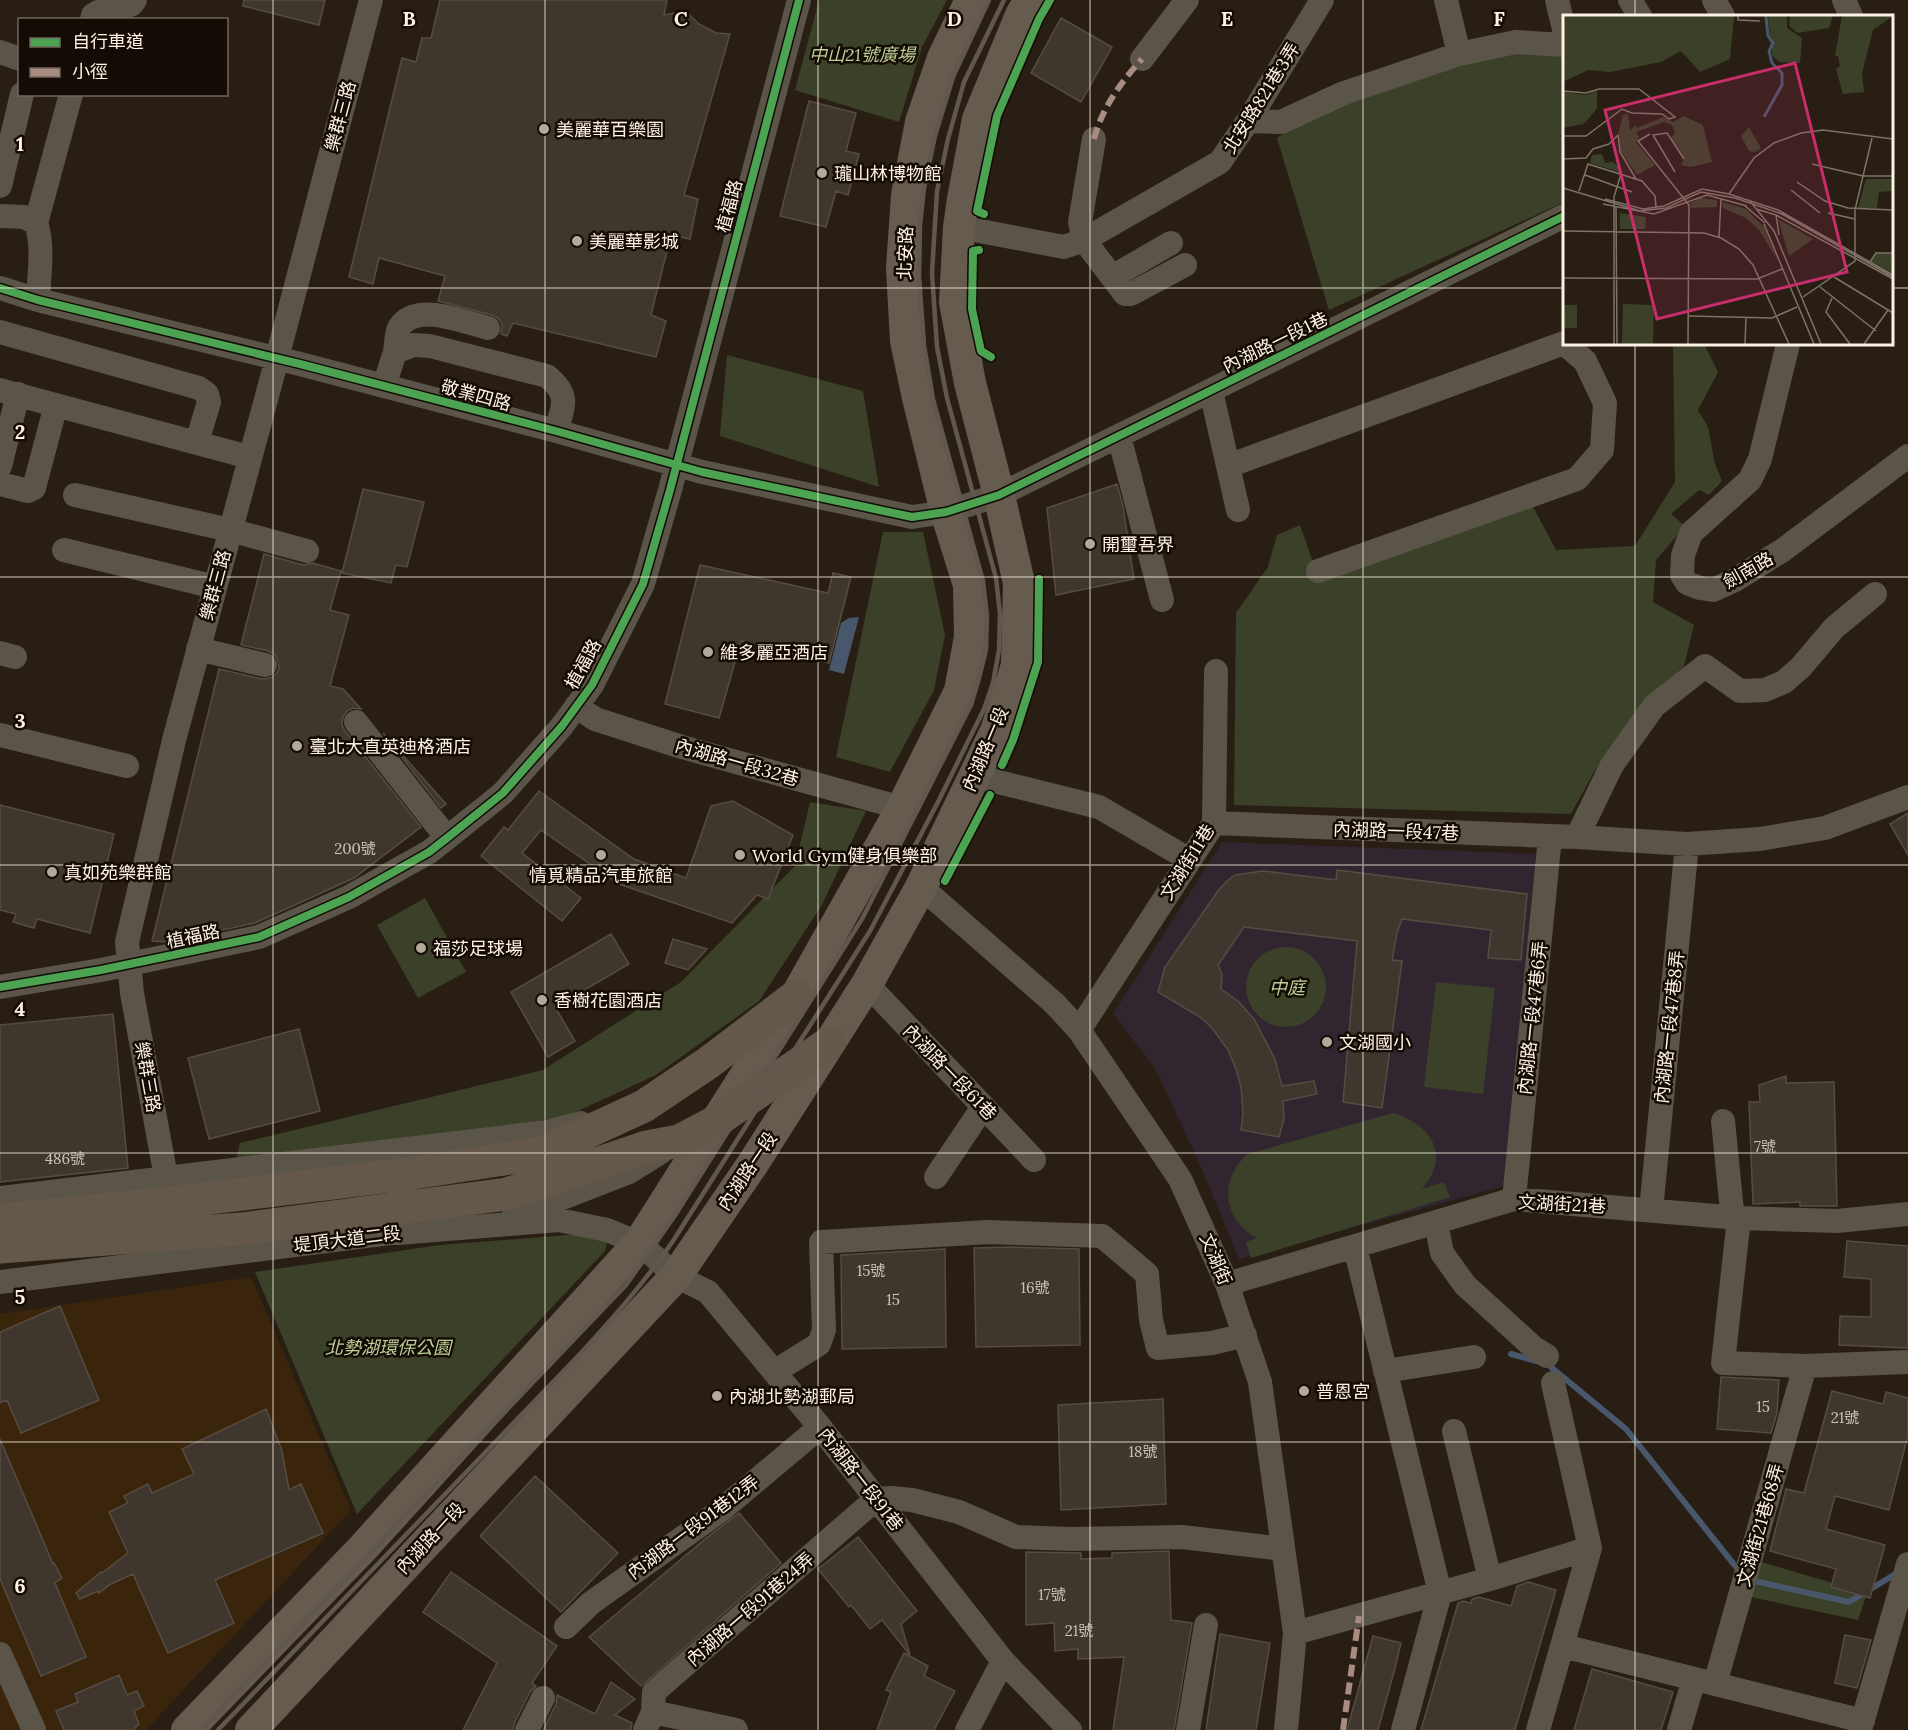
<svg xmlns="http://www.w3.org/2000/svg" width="1908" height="1730" font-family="Lora,'Noto Sans TC',serif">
<rect width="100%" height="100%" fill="#291e13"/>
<!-- built -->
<path fill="#3a250c" d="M251,1277l100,233 -205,220h-146v-416z"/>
<!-- education -->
<path fill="#312530" d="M1222,842l314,12 -32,332 -265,73 -38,-92 -46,-99 -42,-54z"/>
<!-- green -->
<path fill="#3b4129" d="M819,0h128l-25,47 -23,75 -104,-32z
M1510,48l54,5v149l-235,108 -52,-172 45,-31z
M1673,344h31l14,28 -20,38 10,17 7,37 7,17 -13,14 -10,-5 -28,24 14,12 -29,34 -3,42 41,23 -10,41 -58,61 -32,45 -23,42 -337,-9 2,-192 32,-46 9,-32 23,-10 18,52 213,-74 25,47 79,-4 40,-64z
M727,355l136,36 16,96 -159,-51z
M883,532h40l22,103 -11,55 -44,82 -54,-15z
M810,802l56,9 -44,94 -63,96 -103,74 -91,42 -145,21 -184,22 4,-17 303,-73 138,-88 114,-116z
M425,898l41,74 -48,26 -41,-73z
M1246 987a40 40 0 1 1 80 0a40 40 0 1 1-80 0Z
M1436,982l59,6 -12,106 -59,-7z
M1393,1113c39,12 58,42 29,76l22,-7 6,15 -199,61 -5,-16 11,-4c-34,-18 -39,-59 -9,-84z
M593,1233l15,6 -3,12 -248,263 -102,-242 185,-27z
M1751,1559l116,34 -9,27 -117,-25z"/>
<!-- water -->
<path fill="#48576c" d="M859,617l-15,57 -15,-4 12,-47 8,-5z"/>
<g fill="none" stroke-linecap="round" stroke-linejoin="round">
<!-- stream -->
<path stroke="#48576c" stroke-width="6" d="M1511,1354l25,7
M1546,1363l80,66 114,143
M1750,1580l99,22 48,-29"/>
</g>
<!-- building -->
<path fill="#3f372e" stroke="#554c42" stroke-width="1.5" d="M244,0h81l-6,25 -76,-19z
M440,0h227l-3,15 21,-4 14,13 17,9 14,1 -46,161 14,4 -8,40 -19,-4 -20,80 15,6 -10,36 -143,-34 -6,13 -6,-2 1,-10 -4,-6 -6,-3 -54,-14 7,-25 -66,-18 -6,26 -24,-7 53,-219 14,4 6,-24h9z
M1061,18l51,29 -31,55 -50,-29z
M809,101l47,12 -10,38 13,3 -11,41 -12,-4 -10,36 -46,-11z
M1117,484l6,22 11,73 -78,16 -9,-87z
M363,489l61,13 -17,65 -11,-2 -5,18 -49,-10z
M264,554l39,11 10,-2 28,8 -11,39 19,5 -19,71 13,3 18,20 -8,-1 -6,3 -4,6 -1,8 3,6 76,96 -67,51 -99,45 -88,19 -15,-1 67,-272 43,10 8,-1 6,-4 3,-5 -1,-9 -4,-6 -6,-3 -27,-6z
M700,565l128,28 5,-20 18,4 -22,86 -88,-22 -22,77 -54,-14z
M383,733l63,71 -5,4z
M539,791l95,68 52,19 25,-72 22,-5 60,34 -25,64 -11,-4 -25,28 -113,-39 -78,-54 -19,23 59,45 -19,23 -81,-65 23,-29 4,3z
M0,805l114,29 -24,99 -53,-14 -3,9 -21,-6 3,-8 -16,-4z
M1908,813v42l-18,-31z
M1337,870l190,24 -6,66 -33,-2 3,-28 -89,-11 -5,14 -5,27 10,1 -20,147 -39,-6 14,-161 -113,-14 -26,38 4,9 -1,15 18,13 15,17 21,40 7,27 32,-5 3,13 -34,7 1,18 -5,18 -38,-7 2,-18 -2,-25 -5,-18 -8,-19 -16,-22 -12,-11 -42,-25 7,-25 53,-76 9,-10 8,-6 28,-4 73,9z
M611,934l18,30 -74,43 20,34 -27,16 -37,-65z
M673,939l34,10 -19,21 -23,-7z
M113,1014l15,154 -128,14v-157z
M299,1029l21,82 -111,28 -21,-81z
M1786,1076v7l48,-1 3,124h-37v-4l-47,2 -4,-102h11l-1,-17z
M1847,1241l61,5v102l-69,-3 1,-29 31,1v-38l-27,-2z
M1011,1247l68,2 1,96 -104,2 -2,-99z
M945,1249l1,98 -104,2 -1,-94z
M60,1306l39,94 -78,33 -14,-33 -7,3v-71z
M1721,1377l58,3 -2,33 -6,20 -54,-4z
M1832,1391l51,13 3,-12 22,6v37l-19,75 -54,-14 -9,33 59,16 -15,53 -39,-11 5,-18 -66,-18 16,-62 18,4z
M1163,1399l3,105 -105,6 -3,-105z
M266,1409l16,42 7,39 12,-6 22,49 -108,47 19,43 -66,30 -35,-79 -22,10 -12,9 -1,-2 -18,8 -4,-6 25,-21 1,1 26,-20 -19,-41 19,-9 -4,-7 24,-12 4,9 42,-19 -12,-25z
M0,1439l53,125 1,-1 8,15 -7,5 31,74 -45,19 -41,-97z
M535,1476l83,77 -57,59 -81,-76z
M739,1513l42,50 -140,123 -52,-49 116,-98z
M858,1537l59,74 -16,13 9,31 -28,-35 -12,9 -19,-24 -2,2 -31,-38z
M1169,1551l2,69 21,3 -18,107h-61l11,-73 -46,2v-10l-23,2 -1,-28 -28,2v-73l55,1v6l31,-1v-5z
M451,1572l106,74 -25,37 4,3 -6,6 -16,32 -1,6h-50l34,-67 -74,-51z
M1528,1582l28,8 -41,140h-94l37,-127 5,-2 8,2 1,-4 7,-2 32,9 6,-20z
M1220,1634l50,9 -14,87h-50z
M1845,1635l26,5 -14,48 -22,-5z
M1373,1636l28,7 -7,29 -16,58h-31z
M904,1653l24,13 -4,10 31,15 -21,39h-57l14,-38 -5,-2z
M1592,1669l81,23 -12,38h-87z
M119,1675l8,20 10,-4 7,15 -10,5 5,13 -6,6h-69l-8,-19 22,-9 -3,-8z
M611,1682l24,17 -20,16 17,8 -1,7h-88l13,-26 1,-9 38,19z"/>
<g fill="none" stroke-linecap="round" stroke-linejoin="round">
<!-- minor -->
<path stroke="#5b5449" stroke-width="24" d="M1446,0l13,54
M1557,0l7,29
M1630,0l10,16
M1714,0l9,16
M1844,0l7,16
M92,20l1,-5 5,-3 33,-7 4,-5
M0,52l20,7
M1142,59l45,-59
M1248,121l33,1 63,-29 115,-39 57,-12 48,3
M1094,139l-14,83 4,18 41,54h6l54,-29
M0,186l22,-92
M0,216l24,1 12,6c8,23 3,52 2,77
M36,223l35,-129
M959,227l105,20 20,-7 136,-78 28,-41 74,-121
M1112,277l59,-34
M0,288l38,12 262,64 256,67 146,41 210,45 34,-5 53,-17 565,-279
M0,332l199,56 8,6 2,8 -12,40
M1788,344l-28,115 -10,21 -59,53 -8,22 -1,20 5,8 13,5 13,2 22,-10 48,-30 125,-94
M395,352c1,-7 1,-18 4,-24 16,-27 65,-6 89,0
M384,386l11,-34 18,-7 17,1 117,30c23,19 17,28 9,55
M0,390l249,67
M1211,391l27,119
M1119,436l43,164
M0,466l18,-72
M1228,466l336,-123
M0,484l28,7 6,-3 22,-83
M75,495l155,35 77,21
M64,550l151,37
M1318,571l259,-92 25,-29 3,-47 -20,-42 -20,-17
M198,649l67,16
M0,653l15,4
M576,706l19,13 87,28 220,61
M356,722l91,116
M0,735l127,31
M974,776l125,31 91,53
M1214,823l363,14 110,7 73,-5 65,-11 83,-31
M1577,837l35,-72 42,-59 51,-40 35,25 25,-1 19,-8 17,-15 33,-39 41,-34
M921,887l133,116 25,27 101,149 47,105 33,98 35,251 -9,97
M867,984l167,176
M0,987l101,-17 158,-33 90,-40 80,-45 18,-14 56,-45 59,-67 30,-41 51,-101 27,-94 129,-490
M1079,1030l135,-207 2,-152
M1723,1121l9,90 7,7 -16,145 82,3 103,-4
M166,1177l-34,-184 -5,-51 47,-202 97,-359 100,-381
M936,1177l47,-70
M0,1198l547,-66 34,-9
M1514,1199l36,-362
M1651,1210l36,-366
M514,1213l20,-4 95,-37 32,-20
M1436,1223l6,30 23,32 69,63 13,8
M398,1233l161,-13 48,10 32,13 37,33 32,16 112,135 183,234 67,69
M1355,1247l85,346 -37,137
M0,1282l414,-52
M1227,1284l287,-85 225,19 98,3 71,-7
M1385,1371l89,-14
M774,1372l45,-28 5,-14 -3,-88 167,-10 114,4 45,38 4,46 7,28 54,-5 33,-8
M1454,1431l36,148
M566,1627l25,-24 129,-92 100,-84
M1295,1633l195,-54 100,-31
M1563,1646l300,75
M0,1654l34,76
M1715,1684l90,-318
M653,1712l83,18
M527,1730l16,-32
M645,1730l8,-18 1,-20 222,-193 16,-1 20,2 47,12 57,25 56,2 110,-2 101,12
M967,1730l36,-69
M1188,1730l18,-105
M1538,1730l52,-182 -37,-165
M1679,1730l15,-51
M1860,1730l48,-166"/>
<!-- major -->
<path stroke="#655b4e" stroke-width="32" d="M187,1730l174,-180 278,-307 157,-247 106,-188 58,-117 10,-54 -1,-52 -23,-73 -28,-114 -12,-57 -4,-73 5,-73 14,-73 22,-64 28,-58
M251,1730l425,-454 78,-114 113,-178 54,-97 75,-156 21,-66 2,-82 -20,-88 -29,-112 -15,-81 4,-75 4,-28 15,-80 43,-104 9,-15"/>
<!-- highway -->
<path stroke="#63584a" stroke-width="33" d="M0,1220l169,-17 238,-29 135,-21 102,-47 64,-43 88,-67
M0,1247l241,-18 266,-35 140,-47 32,-6 36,-19 114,-79"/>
<!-- rail -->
<path stroke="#60584e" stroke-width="4.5" d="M201,1730l425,-445 48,-68 188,-298 109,-214 8,-27 7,-28 1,-33 -4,-36 -50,-182 -9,-54 -5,-69 1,-51 4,-37 11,-52 18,-59 36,-77
M218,1730l361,-375c34,-37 65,-72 94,-114l197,-310 69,-131 45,-91 9,-26 6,-33 1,-36 -4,-36 -49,-180 -10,-51 -5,-74 5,-82 11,-52 16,-57 40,-82"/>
<!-- quiet -->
<path stroke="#a88b81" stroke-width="6" stroke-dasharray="12 6" stroke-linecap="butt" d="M1094,139c8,-31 27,-57 48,-80
M1343,1730l16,-114"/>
<!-- cycleway casing -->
<g stroke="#130b04" stroke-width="11">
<path id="cycleway" d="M984,214l-7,-3 20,-95 42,-97 11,-19
M979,250l-6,1 -1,58 9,42 10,6
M0,288l38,12 262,64 256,67 146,41 210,45 34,-5 53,-17 565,-279
M1002,765l11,-25 25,-78 1,-83
M945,881l45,-86
M0,987l101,-17 158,-33 90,-40 80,-45 18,-14 56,-45 59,-67 30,-41 51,-101 27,-94 129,-490"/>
</g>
<!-- cycleway -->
<use href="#cycleway" stroke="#4ca352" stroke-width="8"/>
</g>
<!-- grid -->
<path fill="none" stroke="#fef2e6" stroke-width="1.5" stroke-opacity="0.55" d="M273,0v1730M545,0v1730M818,0v1730M1090,0v1730M1363,0v1730M1635,0v16M0,288h1564M1892,288h16M1635,344v1386M0,577h1908M0,865h1908M0,1153h1908M0,1442h1908"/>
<!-- markers -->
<g fill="#b3a89c" stroke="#130b04" stroke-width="2">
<circle cx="544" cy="129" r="6"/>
<circle cx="822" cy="173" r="6"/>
<circle cx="577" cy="241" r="6"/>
<circle cx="1090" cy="544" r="6"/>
<circle cx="708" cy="652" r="6"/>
<circle cx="297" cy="746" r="6"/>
<circle cx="601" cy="855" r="6"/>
<circle cx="740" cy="855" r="6"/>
<circle cx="52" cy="872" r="6"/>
<circle cx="421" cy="948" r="6"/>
<circle cx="542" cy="1000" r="6"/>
<circle cx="1327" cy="1042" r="6"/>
<circle cx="1304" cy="1391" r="6"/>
<circle cx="717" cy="1396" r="6"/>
</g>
<g text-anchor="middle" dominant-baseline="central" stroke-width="5" stroke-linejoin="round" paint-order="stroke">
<!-- number labels -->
<g font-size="15" fill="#cec3b8">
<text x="355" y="848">200號</text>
<text x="1765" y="1146">7號</text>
<text x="65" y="1158">486號</text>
<text x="871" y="1270">15號</text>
<text x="1035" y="1287">16號</text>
<text x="893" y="1299">15</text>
<text x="1763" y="1406">15</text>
<text x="1845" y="1417">21號</text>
<text x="1143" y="1451">18號</text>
<text x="1052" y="1594">17號</text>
<text x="1079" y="1630">21號</text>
</g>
<!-- park labels -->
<g font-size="18" font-style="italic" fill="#becf98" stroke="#130b04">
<text x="862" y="54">中山21號廣場</text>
<text x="1287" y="987">中庭</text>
<text x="388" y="1347">北勢湖環保公園</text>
</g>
<!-- street labels -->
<g font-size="18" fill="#fef2e6" stroke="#130b04">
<text transform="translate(1261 98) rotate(-58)">北安路821巷3弄</text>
<text transform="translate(340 116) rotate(-75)">樂群三路</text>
<text transform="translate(729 206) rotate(-75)">植福路</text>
<text transform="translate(905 253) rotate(-88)">北安路</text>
<text transform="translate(1275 342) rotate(-26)">內湖路一段1巷</text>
<text transform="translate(476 395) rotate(15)">敬業四路</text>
<text transform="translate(1748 570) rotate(-30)">劍南路</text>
<text transform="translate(215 585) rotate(-75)">樂群三路</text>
<text transform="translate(583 664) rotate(-61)">植福路</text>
<text transform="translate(985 749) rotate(-67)">內湖路一段</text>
<text transform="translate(737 762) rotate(16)">內湖路一段32巷</text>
<text transform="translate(1396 831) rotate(2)">內湖路一段47巷</text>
<text transform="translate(1187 862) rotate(-58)">文湖街11巷</text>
<text transform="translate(193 936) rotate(-12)">植福路</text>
<text transform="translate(1532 1018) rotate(-84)">內湖路一段47巷6弄</text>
<text transform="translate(1669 1027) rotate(-84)">內湖路一段47巷8弄</text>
<text transform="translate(950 1072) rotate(46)">內湖路一段61巷</text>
<text transform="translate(148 1077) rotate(80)">樂群三路</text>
<text transform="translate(747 1171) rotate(-56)">內湖路一段</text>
<text transform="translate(1562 1204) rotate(3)">文湖街21巷</text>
<text transform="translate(347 1239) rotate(-7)">堤頂大道二段</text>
<text transform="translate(1216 1259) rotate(67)">文湖街</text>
<text transform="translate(861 1479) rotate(52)">內湖路一段91巷</text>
<text transform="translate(1760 1525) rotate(-74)">文湖街21巷68弄</text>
<text transform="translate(693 1527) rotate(-37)">內湖路一段91巷12弄</text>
<text transform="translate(430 1538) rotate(-47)">內湖路一段</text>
<text transform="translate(750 1609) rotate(-41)">內湖路一段91巷24弄</text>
</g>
<!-- poi labels -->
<g font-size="18" fill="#fef2e6" stroke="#130b04" text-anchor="start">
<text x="556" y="129">美麗華百樂園</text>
<text x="834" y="173">瓏山林博物館</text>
<text x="589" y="241">美麗華影城</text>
<text x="1102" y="544">開璽吾界</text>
<text x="720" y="652">維多麗亞酒店</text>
<text x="309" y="746">臺北大直英迪格酒店</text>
<text x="752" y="855">World Gym健身俱樂部</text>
<text x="64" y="872">真如苑樂群館</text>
<text x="601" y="875" text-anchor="middle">情覓精品汽車旅館</text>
<text x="433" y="948">福莎足球場</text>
<text x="554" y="1000">香樹花園酒店</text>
<text x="1339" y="1042">文湖國小</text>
<text x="1316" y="1391">普恩宮</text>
<text x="729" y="1396">內湖北勢湖郵局</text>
</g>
</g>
<!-- overview -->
<g transform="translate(1563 15)">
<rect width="330" height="330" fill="#291e13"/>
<path d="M0,1h171l-4,43 -30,13 -19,-21 -20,11 -51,10 -22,-2 -25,12zM205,1h19v12l15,10 -2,25 -21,-1 -7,-7zM227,1h43l-4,12 -32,5 -8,-8zM279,1h51l-20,14 -11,43 2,19 -21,2 -7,-25 4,-3 -2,-10h-3zM34,76v17l-8,10 -6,6 -20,4v-36l23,3zM65,98l2,18 5,-6 2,3 26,-11 10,5 11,-6 19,9 9,37 -21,5 -10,-2 3,-6 -14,-21 5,-5 -3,-8 -8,-3 -28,10 3,5 -3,5 19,23 -18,10 -16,-23 -3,-17 5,-20zM186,112l12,21 -6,4 -6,-1 -8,-15zM39,139l3,9 8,-1 7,6 -1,4 -29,-9 2,-8zM303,164h27v12l-14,1 -2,16h-19zM138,183l16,2v7l-26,1 -1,-5zM159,187l24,7 18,18 14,34 -19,-31 -13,-12 -23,-10zM57,198l26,4 -1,12h-25zM215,204l35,20 -24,17zM312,238l18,1v19l-23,-12zM60,289l31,1 -1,39h-31zM0,290h14v23h-14z" fill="#3b4129"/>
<path fill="none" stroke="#48576c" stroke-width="3" d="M201,102l18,-32v-12l-10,-10 -3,-12 4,-8 -5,-7 -2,-20"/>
<path fill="none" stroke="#7e7367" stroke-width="1.5" d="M175,1v4l22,1M0,76l23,2 13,-4h40l36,28 -6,2 -7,-5 -30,-1 -10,-4 -36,27h-23M87,119l-12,7 51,64 -1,139M55,120l2,17 16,27M0,144l23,-1 7,-9 16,-5 9,-9M249,149l51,12h30M112,157l-22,-37 14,-2 17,26M22,160l47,17M234,167l28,19 23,7 45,2M0,173l77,23 26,-3 35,-16 34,6 47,16 111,63M228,175l29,23M16,176l9,-27 54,17 13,15 1,11M166,179l25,-36 20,-15 27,-10 22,-3 70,9M42,184l38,10 21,-3 38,-17 27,5 49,16 115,65M186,185l25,31 47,113M40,189l51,10 53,-19 40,11M181,190l21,18M53,191l1,138M193,194l20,6 117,64M265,198l27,6M213,200l3,20M201,209l50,120M0,216l141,2 17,5 18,11 14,16 36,79M156,222l2,-38M307,247l6,-9h17M271,262l59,36M0,263l194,1 25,-10M257,272l56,44M240,282l52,-36v-51l17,-72M269,283l-6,14 24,32M126,301l83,2 25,-11M51,329v-147l7,-23M182,329l1,-27M301,329l24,-34"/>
<path fill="#c82e69" fill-opacity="0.15" stroke="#c82e69" stroke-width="3" d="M232,48l52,209 -190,47 -52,-209z"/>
<rect width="330" height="330" fill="none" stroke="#fef2e6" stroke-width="3"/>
</g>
<g font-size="20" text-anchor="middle" font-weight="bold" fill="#fef2e6" stroke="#130b04" stroke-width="5" stroke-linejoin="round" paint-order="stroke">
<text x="409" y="26">B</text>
<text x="681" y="26">C</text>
<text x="954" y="26">D</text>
<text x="1227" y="26">E</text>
<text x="1499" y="26">F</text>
<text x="20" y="151">1</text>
<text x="20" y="439">2</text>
<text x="20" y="728">3</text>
<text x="20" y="1016">4</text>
<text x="20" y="1304">5</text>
<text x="20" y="1593">6</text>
</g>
<!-- legend -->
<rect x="18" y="18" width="210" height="78" fill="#130b04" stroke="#71675e" stroke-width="1.5"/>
<rect x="30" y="38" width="30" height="9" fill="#4ca352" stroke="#71675e" stroke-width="1.5"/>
<text x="72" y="48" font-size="18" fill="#fef2e6">自行車道</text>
<rect x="30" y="68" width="30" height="9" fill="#a88b81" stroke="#71675e" stroke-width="1.5"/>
<text x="72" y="78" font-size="18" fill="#fef2e6">小徑</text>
</svg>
